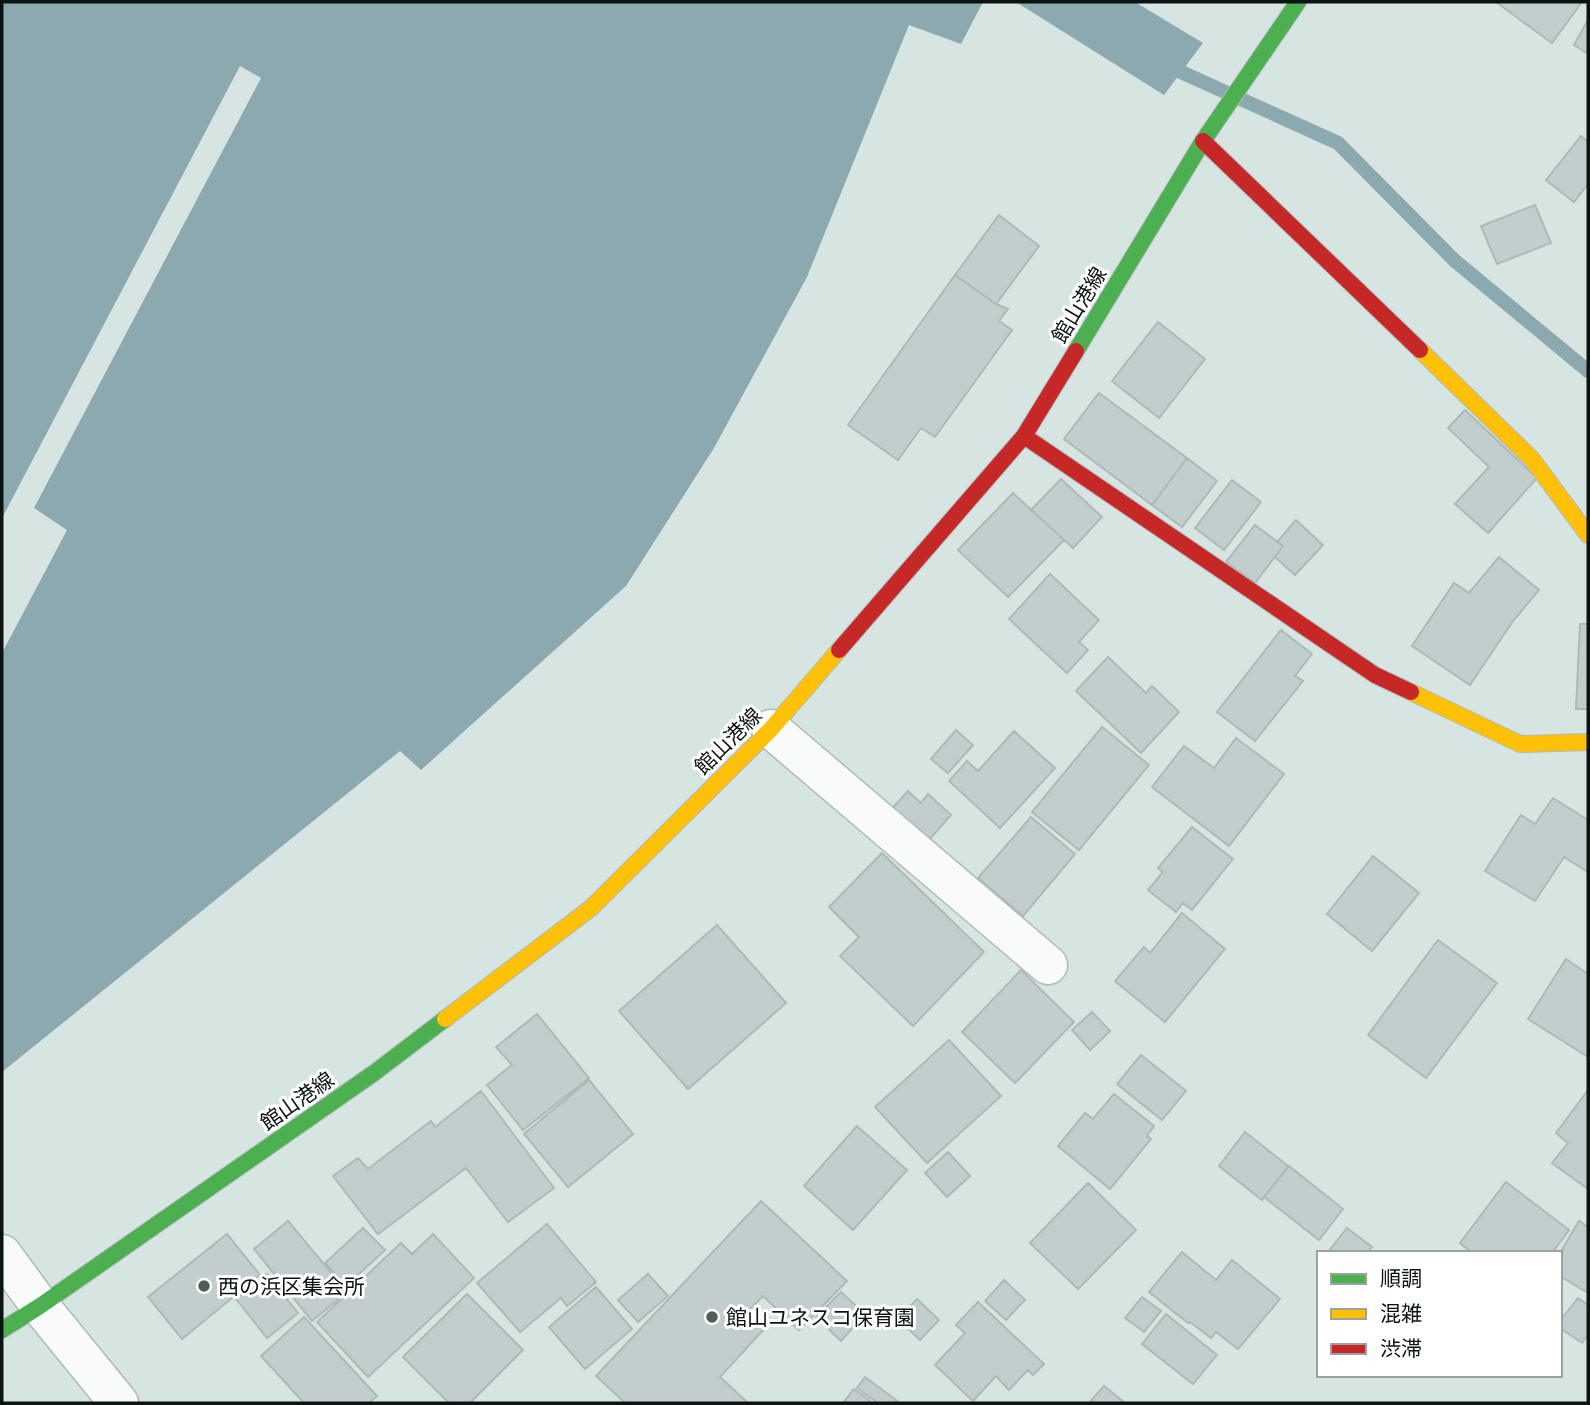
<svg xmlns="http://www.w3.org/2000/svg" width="1590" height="1405" font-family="Raleway,'Noto Sans JP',sans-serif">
<rect width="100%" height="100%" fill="#d6e4e2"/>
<!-- water -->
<path fill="#8ca9b0" d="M2,2h981l-22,42 -52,-19 -102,252 -93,171 -88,138 -205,184 -21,-19 -398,321v-419l65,-123 -33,-22 227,-430 -21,-12 -238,452z
M1016,2h119l68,41 -39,52z"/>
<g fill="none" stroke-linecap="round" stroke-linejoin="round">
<!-- stream -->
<path stroke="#8ca9b0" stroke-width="14" d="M1181,72l157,71 116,117 134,111"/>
</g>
<!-- building -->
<path fill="#c2cdcd" stroke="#aeb9b8" stroke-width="2" d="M1496,2h86l-30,41z
M1588,20v34l-14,-9z
M1581,136l7,6v42l-14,18 -28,-22z
M1535,205l16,38 -54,21 -16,-38z
M999,215l40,31 -43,58 -41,-29z
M955,275l41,29 12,5 -9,12 13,9 -77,107 -14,-9 -23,32 -50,-35z
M1158,322l47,37 -46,59 -47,-37z
M1099,393l88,65 -35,47 -88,-66z
M1465,410l72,68 -49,55 -33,-29 34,-37 -41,-39z
M1187,458l30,23 -35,46 -30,-22z
M1061,479l41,38 -29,31 -42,-38z
M1232,480l29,22 -37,48 -29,-22z
M1013,493l51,47 -56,57 -50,-47z
M1296,520l27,25 -28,30 -20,-18 8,-11 -6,-4z
M1255,525l28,21 -28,37 -29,-21z
M1499,557l40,33 -26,31 -43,64 -58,-39 42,-63 15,10z
M1050,574l49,46 -20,22 9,8 -21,23 -58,-54z
M1580,624h8v85h-12z
M1281,630l31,24 -17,22 8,5 -48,60 -38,-29z
M1108,657l38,36 6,-7 27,26 -38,41 -65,-62z
M1102,727l47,38 -70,85 -47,-38z
M956,730l17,15 -25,28 -17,-14z
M1014,731l41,37 -55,60 -51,-47 18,-20 11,10z
M1236,738l48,36 -55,72 -77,-59 32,-41 30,22z
M908,791l13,12 7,-9 23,21 -26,29 -36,-32z
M1553,798l35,22v52l-24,-15 -29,44 -50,-30 36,-56 14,9z
M1031,817l44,37 -52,62 -45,-38z
M1192,827l41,32 -41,51 -9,-7 -7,9 -28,-22 15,-18 -5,-4z
M882,853l102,99 -71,74 -73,-70 19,-19 -30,-30z
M1373,856l46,37 -47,58 -45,-37z
M1182,913l43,36 -60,73 -50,-41 29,-34 6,6z
M717,925l69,78 -98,86 -69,-78z
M1438,940l59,43 -71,95 -58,-43z
M1566,959l22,15v83l-60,-38z
M1021,970l53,52 -59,61 -53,-51z
M1092,1012l18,19 -20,19 -18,-20z
M537,1014l52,64 -66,52 -36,-45 25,-20 -16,-18z
M949,1040l52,56 -74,67 -52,-56z
M1141,1055l45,36 -24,29 -45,-36z
M589,1080l44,54 -65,53 -44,-53z
M1588,1090v99l-36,-26 16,-20 -12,-10z
M481,1091l73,97 -46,34 -42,-54 -88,66 -45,-58 25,-18 10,11 63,-48 4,6z
M1114,1094l40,32 -7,10 4,3 -41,50 -52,-43 27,-33 8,6z
M857,1126l50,44 -54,60 -49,-44z
M1245,1132l43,34 -26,34 -43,-34z
M948,1152l22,24 -23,21 -22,-24z
M1289,1166l54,43 -24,31 -55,-43z
M1506,1182l63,48 -17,23h-80l-12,-10z
M1088,1183l48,47 -58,59 -48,-46z
M761,1201l86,80 -48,49 -36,-34 -16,16 17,17 -44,48 28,26h-123l-29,-27z
M288,1221l59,71 -35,29 -58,-72z
M1579,1221l9,6v66l-28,-17v-23z
M547,1224l49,58 -29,24 -6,-8 -41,34 -43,-49z
M363,1228l22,22 -39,36 -21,-23z
M1347,1228l25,19 -5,6 -39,-1z
M227,1234l33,41 -78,64 -34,-42z
M433,1234l41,44 -106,99 -51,-55 84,-79 11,11z
M1182,1252l34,28 16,-20 48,39 -42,50 -22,-17 -5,6 -21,-16 -2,1 -39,-31z
M267,1274l31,39 -31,25 -31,-39z
M648,1274l20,22 -30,26 -20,-22z
M1004,1280l21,20 -19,20 -21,-19z
M596,1287l36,42 -47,40 -36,-42z
M841,1292l24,22 -24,27 -25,-24z
M467,1294l56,56 -53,53h-21l-46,-46z
M1142,1297l19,14 -17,21 -19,-14z
M1578,1298l10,7v30l-6,8 -22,-15v-7z
M917,1299l22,21 -19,20 -22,-21z
M978,1302l66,62 -11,11 -5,-5 -19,20 -13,-14 -23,25 -38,-36 30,-32 -9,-8z
M1166,1314l51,41 -24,29 -51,-40z
M304,1317l73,79 -8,7h-65l-43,-47z
M865,1377l35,26h-22l-21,-15z
M1104,1386l21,17h-36z
M854,1389l19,14h-30z"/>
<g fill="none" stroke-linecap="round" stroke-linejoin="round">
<!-- street casing -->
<g stroke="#b0bab9" stroke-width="41">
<path id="street" d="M771,729l277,236
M2,1254l38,52 79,97"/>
</g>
<!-- fast casing -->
<g stroke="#b0bab9" stroke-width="18">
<path id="fast" d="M1076,351l127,-210 95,-139
M2,1330l38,-24 334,-233 71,-54"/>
</g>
<!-- slow casing -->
<g stroke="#b0bab9" stroke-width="18">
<path id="slow" d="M1420,350l112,109 56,76
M1411,692l109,52 68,-2
M445,1019l146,-111 180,-179 68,-79"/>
</g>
<!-- jam casing -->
<g stroke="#b0bab9" stroke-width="18">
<path id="jam" d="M1203,141l217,209
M1024,436l351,239 36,17
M839,650l185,-214 52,-85"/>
</g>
<!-- street -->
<use href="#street" stroke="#f9fbfb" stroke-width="38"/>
<!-- fast -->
<use href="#fast" stroke="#4caf50" stroke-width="16"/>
<!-- slow -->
<use href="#slow" stroke="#ffc107" stroke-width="16"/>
<!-- jam -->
<use href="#jam" stroke="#c62828" stroke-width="16"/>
</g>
<!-- markers -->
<g fill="#525d5b" stroke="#fff" stroke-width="2.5">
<circle cx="204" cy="1286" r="7"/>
<circle cx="712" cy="1317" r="7"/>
</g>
<g text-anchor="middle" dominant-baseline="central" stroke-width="6" stroke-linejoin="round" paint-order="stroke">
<!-- street labels -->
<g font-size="21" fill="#0b1412" stroke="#fff">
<text transform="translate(1079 305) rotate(-59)">館山港線</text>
<text transform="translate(728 741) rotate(-45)">館山港線</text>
<text transform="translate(297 1101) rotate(-35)">館山港線</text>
</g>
<!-- poi labels -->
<g font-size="21" fill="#0b1412" stroke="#fff" text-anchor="start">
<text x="218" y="1286">西の浜区集会所</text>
<text x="726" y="1317">館山ユネスコ保育園</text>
</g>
</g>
<!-- border -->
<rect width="1590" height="1405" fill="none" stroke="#0b1412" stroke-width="7"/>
<!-- legend -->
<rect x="1317" y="1251" width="245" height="126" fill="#ffffff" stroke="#9da1a0" stroke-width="2"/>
<rect x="1331" y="1274" width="35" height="10" fill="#4caf50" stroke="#9da1a0" stroke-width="2"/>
<text x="1380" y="1286" font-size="21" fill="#0b1412">順調</text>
<rect x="1331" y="1309" width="35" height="10" fill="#ffc107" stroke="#9da1a0" stroke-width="2"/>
<text x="1380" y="1321" font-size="21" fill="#0b1412">混雑</text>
<rect x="1331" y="1344" width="35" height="10" fill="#c62828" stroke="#9da1a0" stroke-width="2"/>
<text x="1380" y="1356" font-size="21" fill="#0b1412">渋滞</text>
</svg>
